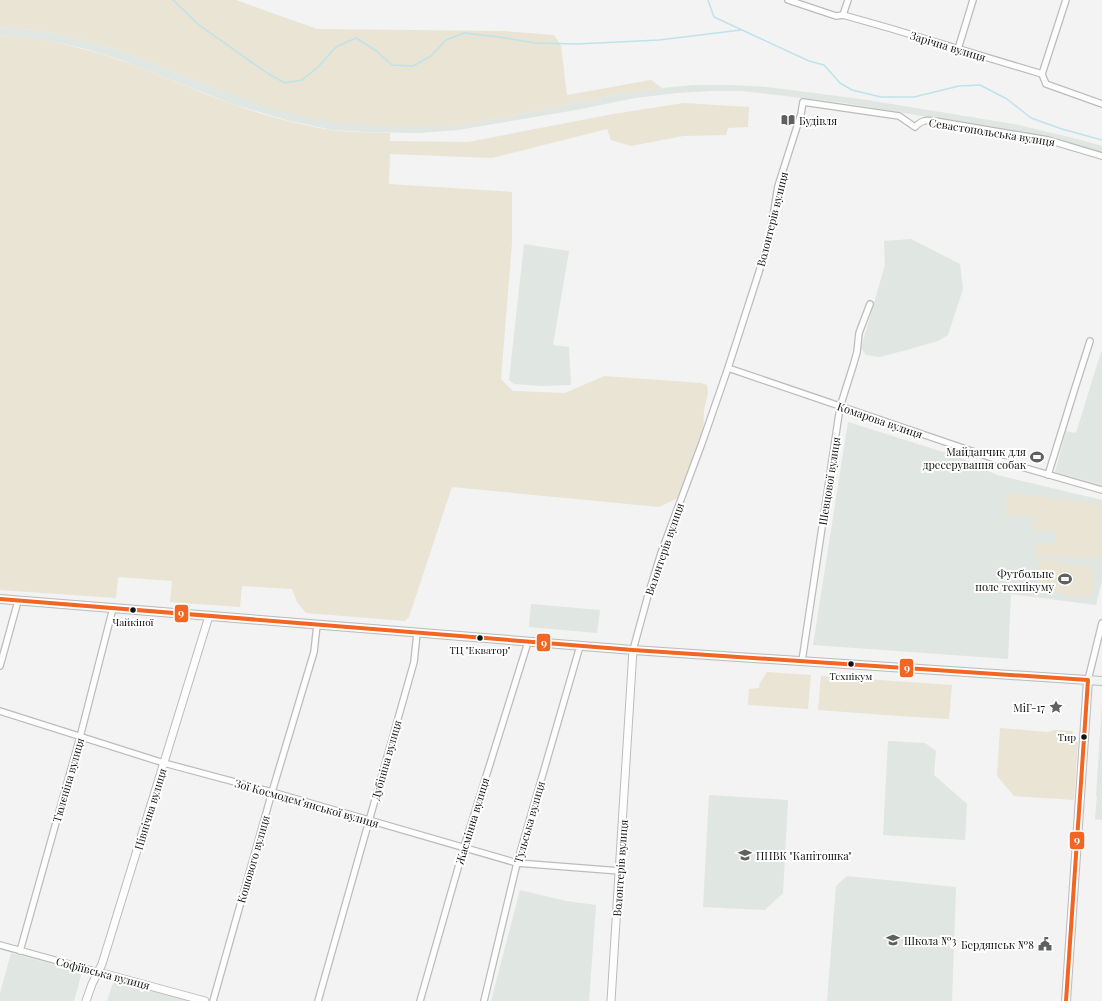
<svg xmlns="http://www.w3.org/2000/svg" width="1102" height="1001" font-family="'Playfair Display',serif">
<rect width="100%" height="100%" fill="#f2f3f2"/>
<!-- built -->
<path fill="#e0e6e1" d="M0,27l33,3 35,6 48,13 106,41 231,36 85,-15 80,-17 44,-6 32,-3h36l37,2 94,12 158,26 62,15 21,6v9l-85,-23 -173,-29 -101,-12h-32l-34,2 -42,5 -59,12 -118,20 -39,3 -55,-1 -31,-2 -43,-9 -58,-17 -111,-44 -35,-11 -27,-6 -38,-6 -21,-2z
M911,239l49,25 3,25 -15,46 -10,6 -35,10 -24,6 -13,-2 -5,-7 24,-83 -1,-24z
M524,244l45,7 -16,94 16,2 2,38 -28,1 -29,-2 -5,-4z
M1101,352h1v133l-47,-13 11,-41 10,2z
M848,422l111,35 38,18 105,25v81l-6,24 -85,-11 -3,65 -195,-14z
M531,604l69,6 -3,23 -68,-6z
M1102,704v116l-7,-1 2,-23h-1z
M888,741l37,2 11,8 -2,24 33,29 -2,36 -82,-5z
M709,795l79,5 -5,93 -18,17 -62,-3z
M847,876l109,11 -4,114h-125l9,-115z
M520,890l46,11 30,4 -7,96h-98z
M11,953l71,19 -8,29h-74v-8z
M114,980l12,4 63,17h-82z"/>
<!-- green -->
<path fill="#e9e4d4" d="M0,0h236l81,29 186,2 51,4 7,11 6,49 84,-15 11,8 -44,6 -80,17 -85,15 -55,1 -60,-4 -40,-8 -25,-6 -51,-19 -106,-41 -48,-13 -35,-6 -33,-3z
M0,35c41,3 83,12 122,26 37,13 73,30 110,43 32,11 66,21 100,26 19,3 39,2 58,3v8l78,1 145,-28 71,-11 65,4 -1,20 -20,1 -2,7 -43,1 -52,10 -20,-6 -4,-11 -115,29 -102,-4 -1,30 123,8v51l-11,136 12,12 52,2 39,-17 97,7 6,2 1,8 -4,17 -1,22 -25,66 -19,9 -207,-20 -43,130 -4,4 -99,-8 -9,-11 -5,-13 -50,-3 -2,21 -70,-5 2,-21 -54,-4 -2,21 -116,-8z
M1007,492l95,12v54l-67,-1 1,-14 20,1v-13l-23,-1v-14l-27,-1z
M1039,559l56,8 -4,31 -56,-8z
M767,672l44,3 -3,34 -60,-4 1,-16 10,-1 1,-5z
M821,676l131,9 -3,34 -50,-3 -81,-6z
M1000,728l48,4 7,-2 18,1v11h5l-4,58 -60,-4 -17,-20z"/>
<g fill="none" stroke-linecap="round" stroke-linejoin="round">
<!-- stream -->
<path stroke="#bee3ea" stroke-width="1.5" d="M173,0l26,25 68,48 18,10 17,-3 16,-13 18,-20 20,-9 19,12 17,15 21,1 18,-10 15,-16 18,-7 35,4 36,6 42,1 82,-4 82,-10
M708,0l6,17 95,44 15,4 16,18 12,7 29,7h33l45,-11 21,-1 27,14 24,19 31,11 40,11"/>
<!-- minor casing -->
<g stroke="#bbbcbb" stroke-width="8">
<path id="minor" d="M788,0l48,16 7,-1 46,13 153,46
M843,15l5,-15
M958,49l15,-49
M1042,74l24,-74
M1042,74l4,10 56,20
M728,368l276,94 98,28
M1048,475l27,-87 15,-47
M633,650l14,-51 14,-46 41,-110 26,-75 31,-96 11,-38 8,-48 23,-72 2,-12 96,14 16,11c7,-7 10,-7 20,-6l113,19 54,16
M802,661l38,-254 13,-41 4,-14 2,-19 11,-29
M0,666l18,-65
M1088,680l14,-57
M0,711l164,52 108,29 245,71 103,8
M0,945l98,27
M20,951l60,-214 33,-129
M213,1001l59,-209 42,-140 3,-27
M318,1001l96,-339 3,-29
M420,1001l44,-154 64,-205
M484,1001l33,-138 63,-217"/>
</g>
<!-- tertiary casing -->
<g stroke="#bbbcbb" stroke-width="9">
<path id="tertiary" d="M98,972l107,29
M86,1001l6,-17 10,-20 107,-348
M611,1001l22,-351"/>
</g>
<!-- secondary casing -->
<g stroke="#bbbcbb" stroke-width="10">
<path id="secondary" d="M0,599l633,51 469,31
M1066,1001l22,-321"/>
</g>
<!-- minor -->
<use href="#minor" stroke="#fdfdfd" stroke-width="5.5"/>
<!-- tertiary -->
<use href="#tertiary" stroke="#fdfdfd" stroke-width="7"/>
<!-- secondary -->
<use href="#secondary" stroke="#eff3f2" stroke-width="8"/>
<!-- bus-1 casing -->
<g stroke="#fff" stroke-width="7">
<path id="bus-1" d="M0,599l633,51 455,30
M1066,1001l22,-321"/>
</g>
<!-- bus-1 -->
<use href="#bus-1" stroke="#f26522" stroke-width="4"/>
</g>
<!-- icons -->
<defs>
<g id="library-bare" transform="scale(1.08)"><path d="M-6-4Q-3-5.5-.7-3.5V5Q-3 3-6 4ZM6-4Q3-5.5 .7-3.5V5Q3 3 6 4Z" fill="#5f6060" stroke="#fff" stroke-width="2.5" paint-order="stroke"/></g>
<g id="stadium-bare" transform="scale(1.08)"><path d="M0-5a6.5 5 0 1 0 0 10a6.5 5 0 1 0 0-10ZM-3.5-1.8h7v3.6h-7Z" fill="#5f6060" stroke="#fff" stroke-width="2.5" paint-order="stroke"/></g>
<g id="sight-bare" transform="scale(1.08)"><path d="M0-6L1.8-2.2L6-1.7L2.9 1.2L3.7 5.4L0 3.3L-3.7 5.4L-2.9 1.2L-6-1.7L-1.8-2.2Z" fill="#5f6060" stroke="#fff" stroke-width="2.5" paint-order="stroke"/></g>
<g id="school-bare" transform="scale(1.08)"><path d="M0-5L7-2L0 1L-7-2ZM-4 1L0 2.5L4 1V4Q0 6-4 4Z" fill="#5f6060" stroke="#fff" stroke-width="2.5" paint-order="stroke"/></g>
<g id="civic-bare" transform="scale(1.08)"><path d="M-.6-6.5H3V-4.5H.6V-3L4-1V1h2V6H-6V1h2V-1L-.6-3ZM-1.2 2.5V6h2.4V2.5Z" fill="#5f6060" stroke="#fff" stroke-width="2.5" paint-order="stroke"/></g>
</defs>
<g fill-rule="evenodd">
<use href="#library-bare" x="788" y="120"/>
<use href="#stadium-bare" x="1037" y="457"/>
<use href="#stadium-bare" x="1065" y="579"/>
<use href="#sight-bare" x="1056" y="707"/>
<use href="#school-bare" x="745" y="855"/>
<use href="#school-bare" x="893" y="940"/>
<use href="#civic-bare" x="1045" y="944"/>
</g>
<!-- markers -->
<g fill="#101111" stroke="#fff" stroke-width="1.5">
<circle cx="133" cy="610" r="3.5"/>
<circle cx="480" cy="638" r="3.5"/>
<circle cx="851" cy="664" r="3.5"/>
<circle cx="1084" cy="737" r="3.5"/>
</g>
<g text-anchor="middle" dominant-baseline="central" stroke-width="4" stroke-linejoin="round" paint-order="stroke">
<!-- bus labels -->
<g font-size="10" fill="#101111" stroke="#fff">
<text x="133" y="622">Чайкіної</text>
<text x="480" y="650">ТЦ "Екватор"</text>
<text x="851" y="676">Технікум</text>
<text x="1076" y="737" text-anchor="end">Тир</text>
</g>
<!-- street labels -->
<g font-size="11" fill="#101111" stroke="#fff">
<text transform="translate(948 46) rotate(17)">Зарічна вулиця</text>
<text transform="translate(992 132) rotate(9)">Севастопольська вулиця</text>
<text transform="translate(772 219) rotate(-76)">Волонтерів вулиця</text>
<text transform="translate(880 420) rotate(19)">Комарова вулиця</text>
<text transform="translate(829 481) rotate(-81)">Шевцової вулиця</text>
<text transform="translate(664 549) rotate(-71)">Волонтерів вулиця</text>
<text transform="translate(386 760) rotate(-74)">Дубініна вулиця</text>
<text transform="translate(68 780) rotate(-74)">Тюлєніна вулиця</text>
<text transform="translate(307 803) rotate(16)">Зої Космодем’янської вулиця</text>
<text transform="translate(150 809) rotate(-73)">Північна вулиця</text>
<text transform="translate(472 821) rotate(-73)">Жасмінна вулиця</text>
<text transform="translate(529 822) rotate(-74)">Тульська вулиця</text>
<text transform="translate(253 859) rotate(-74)">Кошового вулиця</text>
<text transform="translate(620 868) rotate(-86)">Волонтерів вулиця</text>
<text transform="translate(103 973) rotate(15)">Софіївська вулиця</text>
</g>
<!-- poi labels -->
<g font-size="11" fill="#101111" stroke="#fff" text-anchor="end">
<text x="799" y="120" text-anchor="start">Будівля</text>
<text x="1026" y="451">Майданчик для<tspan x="1026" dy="13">дресерування собак</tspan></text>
<text x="1054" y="573">Футбольне<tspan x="1054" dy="13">поле технікуму</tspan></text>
<text x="1045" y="707">МіГ-17</text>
<text x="756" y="855" text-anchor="start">ПНВК "Капітошка"</text>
<text x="904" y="940" text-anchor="start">Школа №3</text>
<text x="1034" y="944">Бердянськ №8</text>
</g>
</g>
<g stroke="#fff" stroke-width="1.5">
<rect x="174" y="604" width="15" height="19" rx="4" fill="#f26522"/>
<rect x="536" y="633" width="15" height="19" rx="4" fill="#f26522"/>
<rect x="899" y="658" width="15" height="20" rx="4" fill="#f26522"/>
<rect x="1069" y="831" width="16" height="19" rx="4" fill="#f26522"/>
</g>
<g font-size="11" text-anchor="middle" font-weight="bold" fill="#fff">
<text x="181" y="617">9</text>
<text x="544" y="647">9</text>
<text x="907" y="672">9</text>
<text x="1077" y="844">9</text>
</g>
</svg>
